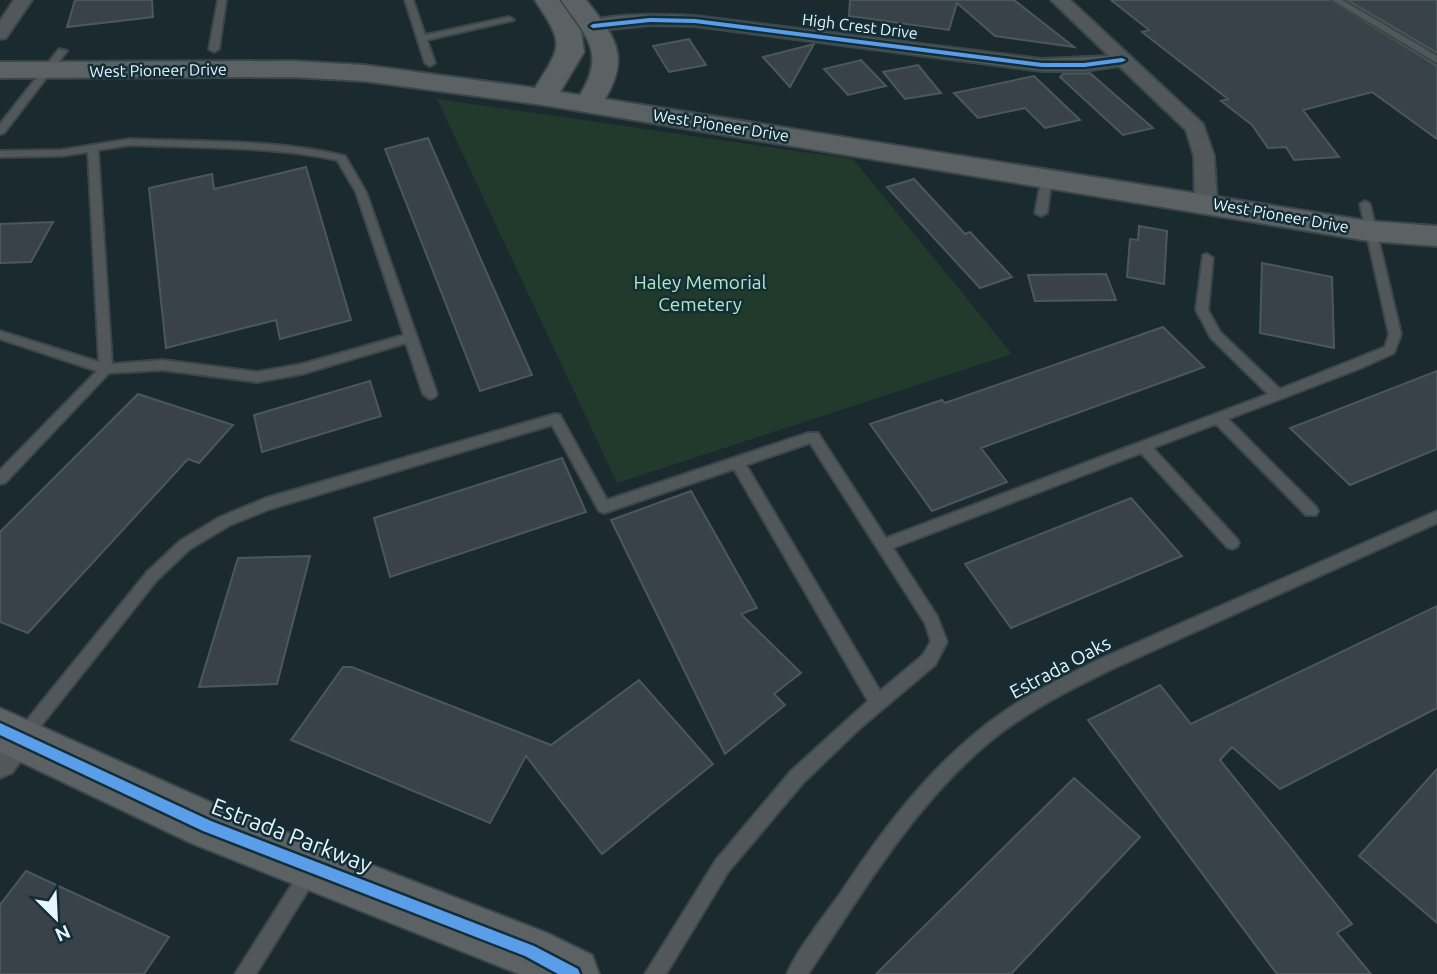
<svg xmlns="http://www.w3.org/2000/svg" width="1437" height="974" font-family="Ubuntu,sans-serif">
<rect width="100%" height="100%" fill="#1b2a2f"/>
<!-- green -->
<path fill="#213a2c" d="M437,99l416,60 159,195 -395,129z"/>
<!-- building -->
<path fill="#384248" stroke="#4c575d" stroke-width="2" d="M75,0h77l1,17 -86,10z
M850,0h164l60,47 -79,-11 -38,-33 -8,27 -100,-14z
M1111,0h219l107,66v73l-65,-47 -69,18 36,47 -45,3 -8,-13 -18,1 -16,-23 -31,-24 7,-2 -86,-67 7,-2z
M1347,0h90v53z
M689,39l17,26 -37,7 -16,-26z
M814,44l-24,43 -27,-30z
M861,60l25,26 -38,9 -24,-26z
M918,65l23,28 -36,6 -22,-27z
M1090,73l63,55 -30,7 -63,-58 3,-3z
M1034,76l46,44 -35,8 -20,-20 -47,10 -24,-25z
M428,138l54,124 50,113 -52,16 -95,-242z
M306,167l45,153 -71,19 -4,-19 -110,28 -17,-160 63,-14 2,15z
M914,179l51,55 5,-2 42,45 -32,11 -93,-101z
M53,222l-22,40 -31,1v-39z
M1139,226l28,5 -3,53 -37,-7 3,-38 8,1z
M1262,263l70,14 2,71 -74,-15z
M1106,274l10,26 -81,1 -7,-26z
M1163,327l41,40 -223,81 26,34 -75,29 -62,-87 72,-24 3,3z
M1437,371v78l-87,36 -60,-57z
M370,381l11,35 -119,36 -8,-37z
M138,394l95,31 -34,38 -11,-4 -160,174 -28,-11v-90z
M562,458l24,54 -196,65 -16,-59z
M691,491l66,117 -16,6 60,59 -27,21 11,11 -60,49 -114,-234z
M1131,498l51,58 -171,72 -46,-64z
M310,556l-33,128 -78,3 39,-129z
M1437,606v102l-157,81 -48,-42 -12,13 132,164 -15,9 34,41h-94l-189,-254 72,-35 31,39z
M343,667h9l199,78 88,-65 74,84 -111,90 -76,-98 -36,67 -199,-83z
M1437,769v154l-78,-67z
M1074,778l66,59 -129,137h-135z
M26,871l143,66 -25,37h-144v-69z"/>
<g fill="none" stroke-linecap="round" stroke-linejoin="round">
<!-- lane casing -->
<g stroke="#39464a" stroke-width="4">
<path id="lane" d="M218,0h8l-7,49 -5,3 -5,-3z
M405,0h8l12,35 84,-18 5,3 -87,20 8,23 -5,3 -5,-3z
M1332,0h10l95,56v7z
M59,49l8,2 -63,82 -4,1v-10z
M130,139c71,3 145,0 215,17l21,36 71,202 -2,3 -5,2 -7,-5 -17,-51 -104,31 -45,8 -94,-12 -54,3 -104,110 -5,1v-14l97,-99 -97,-32v-8l99,31 -11,-210 -27,4 -61,1v-6l61,-1zM130,145c69,3 140,1 207,15l19,32 48,143 -102,29 -45,8 -94,-12 -51,4 -14,-214z
M1047,174l5,3 -5,36 -6,3 -6,-3 7,-36z
M1365,201l5,3 31,130 -7,19 -33,15 -133,51 88,88 2,4 -2,4h-10l-90,-91 -63,24 84,91 2,4 -2,4 -5,2 -5,-2 -86,-94 -248,95 44,68 10,26 -12,23 -76,64 -56,54 -75,89 -62,102h-21l71,-114 75,-89 77,-70 -134,-232 -130,44 -5,-2 -47,-86 -282,84 -40,16 -40,24 -33,31 -129,162 -6,2 -6,-2 -2,-6 133,-164 33,-31 40,-24 46,-19 289,-84 5,1 47,85 201,-67h10l68,105 382,-144 -57,-56 -15,-28 7,-55 4,-1 6,4 -5,52 12,22 60,57 105,-42 4,-13 -29,-130zM810,443l115,180 6,18 -8,14 -43,36 -134,-226z
M1437,511v12l-325,146c-43,21 -87,43 -124,74 -75,63 -126,150 -180,231h-21c12,-27 36,-56 53,-80 39,-59 82,-117 137,-162 37,-31 80,-52 123,-73z
M309,864l6,3 3,6 -3,6 -59,95h-21l68,-107z"/>
</g>
<!-- street casing -->
<g stroke="#39464a" stroke-width="4">
<path id="street" d="M14,0h18l-26,38 -6,1v-18z
M1051,0h19l133,124 11,32 3,46 -3,5h-16l-3,-5 -1,-46 -8,-26 -67,-64 -35,5h-42l-347,-45 -45,-1 -57,6 -9,-5c13,-15 90,-11 111,-10l347,43 67,-3z
M21,721l12,5 5,11 -26,36 -12,5v-41l9,-11z"/>
</g>
<!-- secondary casing -->
<g stroke="#39464a" stroke-width="4">
<path id="secondary" d="M535,0h24l22,31 3,21 -24,40 20,3c27,-43 5,-60 -19,-95h25c28,36 45,55 19,99l764,122 68,5v20l-68,-5 -826,-136 -179,-24 -72,-4 -292,1v-16l292,-1 72,4 171,23c28,-44 29,-44 0,-88z
M0,708l219,98 328,127 45,22 7,19h-80l-328,-131 -191,-91z"/>
</g>
<!-- lane -->
<use href="#lane" fill="#525859" fill-rule="evenodd"/>
<!-- street -->
<use href="#street" fill="#525859" fill-rule="evenodd"/>
<!-- secondary -->
<use href="#secondary" fill="#5c6263" fill-rule="evenodd"/>
<!-- cycleway casing -->
<g stroke="#132e37" stroke-width="5">
<path id="cycleway" d="M650,18l45,1 347,44h42l38,-5 4,2 -4,2 -38,5h-42l-347,-44 -45,-1 -57,6 -3,-2 3,-2z
M0,723l211,98 323,125 44,23 2,5h-22l-33,-18 -322,-125 -203,-96z"/>
</g>
<!-- cycleway -->
<use href="#cycleway" fill="#5a9eea" fill-rule="evenodd"/>
</g>
<g text-anchor="middle" dominant-baseline="central" stroke-width="5" stroke-linejoin="round" paint-order="stroke">
<!-- far-street labels -->
<g font-size="16" fill="#e6f6fc" stroke="#132e37">
<text transform="translate(860 26) rotate(7)">High Crest Drive</text>
<text transform="translate(158 70) rotate(-1)">West Pioneer Drive</text>
<text transform="translate(721 125) rotate(9)">West Pioneer Drive</text>
<text transform="translate(1281 215) rotate(10)">West Pioneer Drive</text>
</g>
<!-- park labels -->
<g font-size="19" fill="#b0e8c4" stroke="#132e37">
<text x="700" y="282">Haley Memorial<tspan x="700" dy="22">Cemetery</tspan></text>
</g>
<!-- street labels -->
<g font-size="19" fill="#e6f6fc" stroke="#132e37">
<text transform="translate(1060 667) rotate(-28)">Estrada Oaks</text>
</g>
<!-- near-street labels -->
<g font-size="23" fill="#e6f6fc" stroke="#132e37">
<text transform="translate(292 835) rotate(21)">Estrada Parkway</text>
</g>
</g>
<!-- north arrow -->
<g transform="translate(56 918) rotate(156)" stroke="#132e37" stroke-width="5" paint-order="stroke">
<path d="M0-5L12 26L0 18L-12 26Z" fill="#e6f6fc"/>
<text y="-10" font-size="19" font-weight="bold" text-anchor="middle" fill="#e6f6fc">N</text>
</g>
</svg>
